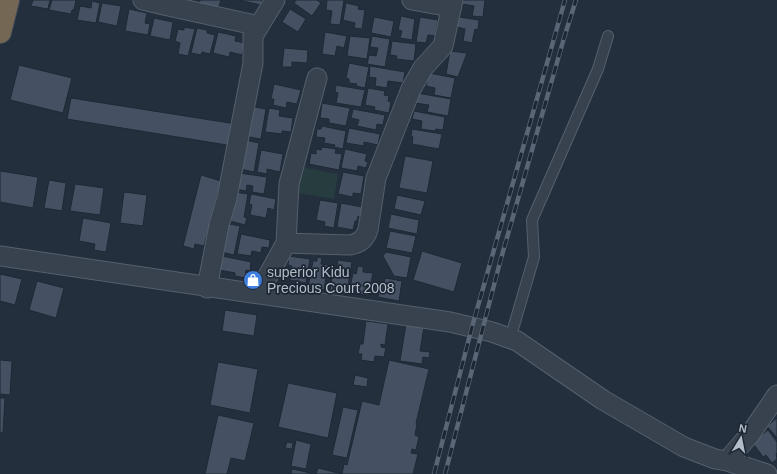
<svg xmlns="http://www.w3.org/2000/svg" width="777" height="474" font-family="Helvetica,sans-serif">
<rect width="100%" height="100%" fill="#242f3e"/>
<!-- green -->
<path fill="#263c3f" d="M302,167l36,7 -4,25 -37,-6z"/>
<!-- building -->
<path fill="#455162" stroke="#1f2835" d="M33,0h17l-2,9 -17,-3z
M52,0h24l-2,10h-2l-1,4 -22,-4z
M200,0h21l-3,9 -19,-5z
M238,0h24l-1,5z
M296,0h21l4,3 -9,13 -18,-13z
M327,0h17l-4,25 -10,-1 2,-13 -6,-1z
M463,0h22l-2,17 -11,-1 2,-10 -12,-2z
M92,1l8,2 -4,20 -19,-3 3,-14 11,2z
M102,3l19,3 -4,20 -19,-4z
M346,3l13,3 -1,3 7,1 -3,19 -8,-1 1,-5 -12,-3z
M129,9l18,4 -2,10 5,1 -2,11 -23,-4z
M290,9l16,10 -8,13 -16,-10z
M401,16l14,3 -3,21 -12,-2 2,-7 -4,-1z
M374,17l20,4 -3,16 -20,-4z
M420,17l18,3 -3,16 -7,-1 -2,8 -10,-1z
M459,17l20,3 -1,10 -3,-1 -3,14 -9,-2 2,-12 -8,-2z
M154,18l19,4 -3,18 -20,-4z
M184,27l11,2 -7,27 -10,-2 2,-11 -5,-2 3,-12 6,1z
M197,28l10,2v3l8,2 -5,19 -8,-2 -1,3 -10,-2z
M218,32l18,4 -1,5 10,2 -3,12 -12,-3 -1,5 -16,-4z
M325,32l22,4 -3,12 -7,-2 -2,10 -13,-2z
M350,36l20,2 -3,21 -20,-3z
M372,36l18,3 -5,28 -18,-3 2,-9 7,1 2,-8 -8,-1z
M392,41l24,3 -2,17 -18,-2 1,-3 -7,-1z
M284,48l24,2 -1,13 -15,-1v5h-10z
M450,51l17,2 -9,24 -12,-3z
M349,63l20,4 -4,21 -9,-2 1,-2 -8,-1v-4l-3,-1z
M19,65l53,13 -9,35 -53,-13z
M370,66l35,6 -2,11 -15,-2 -1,7 -12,-2 1,-8 -7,-1z
M429,73l26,5 -4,20 -17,-3 1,-7 -9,-2z
M274,84l27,6 -4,14 -10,-2 -1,6 -13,-3 1,-6h-3z
M336,85l29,5 -4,17 -25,-4 2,-10 -3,-1z
M368,88l17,3 -1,4 5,1 -1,5 3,1 -2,11 -15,-3 1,-3 -10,-2z
M417,93l34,6 -3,17 -21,-4 2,-7 -14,-2z
M71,98l165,26 -3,22 -166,-27z
M322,103l28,5 -4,18 -17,-3v-4l-9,-1z
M249,106l17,3 -5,30 -18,-3z
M269,108l11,2 -1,6 14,2 -2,14 -9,-1v3l-17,-2z
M353,109l32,6 -2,10 -6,-1 -1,6 -19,-4 2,-6 -8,-2z
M414,111l31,6 -2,13 -7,-1 -1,2 -14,-2 1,-8 -10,-2z
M322,126l24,5 -3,18 -9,-2 1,-2 -11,-2 1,-5 -9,-1 1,-8h4z
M349,128l31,6 -2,11 -14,-3v4l-18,-3z
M412,129l30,5 -3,15 -27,-5 1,-7 -2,-1z
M245,140l14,3 -5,29 -14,-3z
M322,147l14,2 -1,4 7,1 -3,16 -30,-6 2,-11 5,1v-5l5,1z
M345,149l22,5 -2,7 3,1 -2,6 -8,-2 -1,5 -16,-3z
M261,150l22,4 -3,18 -13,-3v5l-10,-2z
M405,156l28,5 -6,32 -28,-5z
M0,171l38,6 -5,31 -33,-6z
M343,172l21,4 -3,18 -8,-1v4l-15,-3z
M239,173l28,4 -3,17 -12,-2 1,-6 -6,-1 -1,6 -10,-2z
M201,175l20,6 -17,65 -9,-2 -1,5 -11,-3z
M49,180l17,3 -4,28 -18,-3z
M75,184l29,4 -4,27 -30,-4z
M124,192l23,3 -4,31 -23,-3z
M235,192l13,2 -4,23 3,1 -2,7 -15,-4z
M251,194l25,5 -2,11 -6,-2 -2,10 -16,-3 2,-10 -3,-1z
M397,195l28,6 -4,14 -27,-6z
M320,200l18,3 -4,25 -10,-2 1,-4 -9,-2z
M341,203l21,4 -1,10 -3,-1 -1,5h-2l-2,9 -16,-3z
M391,214l28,6 -2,14 -29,-6z
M83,218l28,5 -5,29 -12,-2 1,-6 -16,-3z
M229,224l11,2 -6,29 -13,-3z
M390,231l26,5 -4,17 -26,-5z
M241,234l29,6 -1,8 -7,-1 -1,6 -9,-2 -1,5 -14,-2z
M422,251l40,12 -8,29 -41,-12z
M386,252l25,5 -4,21 -13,-2 -11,-20z
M222,256l29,6 -1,9 -4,-1 -1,8 -10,-2v-3l-16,-3z
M289,256l21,3 -4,24 -16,-3 2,-14 -4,-1z
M317,257l5,1 -1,6 7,1 -4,25 -16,-3 5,-26h4z
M338,260l14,2 -5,31 -17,-3 3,-22h4z
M358,266l5,1v5l10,1 -5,23 -19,-4 4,-19 3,1z
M0,274l22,5 -7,26 -15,-4z
M385,278l17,3 -3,20 -21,-4 1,-3 -5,-1 2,-12 8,2z
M37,281l27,7 -8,30 -27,-8z
M225,310l32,5 -3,21 -32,-5z
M366,321l22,3 -3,21 -4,-1v3l5,1 -2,9 -9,-1 -1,6 -13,-2 1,-6h-4l2,-10h3z
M406,324l18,3 -4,24 10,1 -1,6 -6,-1 -1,7 -22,-3z
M0,360l12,1 -2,34 -10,-1z
M389,360l40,9 -13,54 1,1 -2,11 4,2 -3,13 -4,-1 -1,4 7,1 -5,20h-71l2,-10 3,1 15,-64 17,4z
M218,362l40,7 -8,44 -40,-8z
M355,375l13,3 -1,9 -14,-2z
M288,383l49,10 -9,45 -50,-11z
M0,398h5l-2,35h-3z
M343,407l15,3 -11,48 -15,-3z
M218,415l36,8 -9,38 -14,-3 -4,16h-22z
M777,418v20l-10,-12z
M768,430l9,12v11l-1,1 1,5 -5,4 -6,-8 -3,2 -11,-15z
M296,440l15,4 -5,25 -15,-3z
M287,442l6,1 -1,6 -7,-1z
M318,468l24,6h-26z
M292,469l19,4v1h-20z"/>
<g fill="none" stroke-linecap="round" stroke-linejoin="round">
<!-- lane casing -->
<g stroke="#565f6c" stroke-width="12">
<path id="lane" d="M510,339l24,-82 -2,-37 66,-151 10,-33"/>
</g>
<!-- street casing -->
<g stroke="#565f6c" stroke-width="21">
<path id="street" d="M143,0l21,5
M165,0l-1,5 95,21 16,-26
M412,0l39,7
M286,243l3,-59 28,-106
M0,256l450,66 42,10 25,9 86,59 81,47 31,12 12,2 40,13
M207,288l12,-63 8,-27 26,-135v-27l6,-10
M258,294l28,-51 63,2c10,-1 16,-6 19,-15l8,-52 35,-89 12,-21 20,-22 10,-46
M727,461l24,-28 26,-38"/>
</g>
<!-- highway casing -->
<g stroke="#434c59" stroke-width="24">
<path id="highway" d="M0,32l8,-32"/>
</g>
<!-- lane -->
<use href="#lane" stroke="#38414e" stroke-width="10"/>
<!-- street -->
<use href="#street" stroke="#38414e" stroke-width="19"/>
<!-- highway -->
<use href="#highway" stroke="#746855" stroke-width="22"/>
<!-- rail casing -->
<g stroke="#5a6575" stroke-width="4.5">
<path id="rail" d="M434,474l38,-147 93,-327
M445,474l55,-212 64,-224 12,-38"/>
</g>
<!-- rail -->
<use href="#rail" stroke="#1d2633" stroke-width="3" stroke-dasharray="9" stroke-linecap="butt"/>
</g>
<!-- icons -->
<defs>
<g id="shop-disc" transform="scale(1)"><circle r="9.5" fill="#3f7fe0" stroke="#1d2633"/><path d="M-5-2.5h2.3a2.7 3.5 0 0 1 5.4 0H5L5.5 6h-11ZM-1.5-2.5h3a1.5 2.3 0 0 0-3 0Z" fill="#fff"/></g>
</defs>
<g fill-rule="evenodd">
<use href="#shop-disc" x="253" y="280"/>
</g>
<g text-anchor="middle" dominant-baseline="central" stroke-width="3.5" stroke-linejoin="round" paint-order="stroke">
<!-- poi labels -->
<g font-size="14" fill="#b4bcc9" stroke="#1d2633" text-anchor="start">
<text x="267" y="272">superior Kidu<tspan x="267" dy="16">Precious Court 2008</tspan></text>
</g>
</g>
<!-- north arrow -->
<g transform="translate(741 438) rotate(10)" stroke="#1d2633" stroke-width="3" paint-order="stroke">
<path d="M0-3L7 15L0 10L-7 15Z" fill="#b4bcc9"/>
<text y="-6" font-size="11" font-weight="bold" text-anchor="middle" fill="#b4bcc9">N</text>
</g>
</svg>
